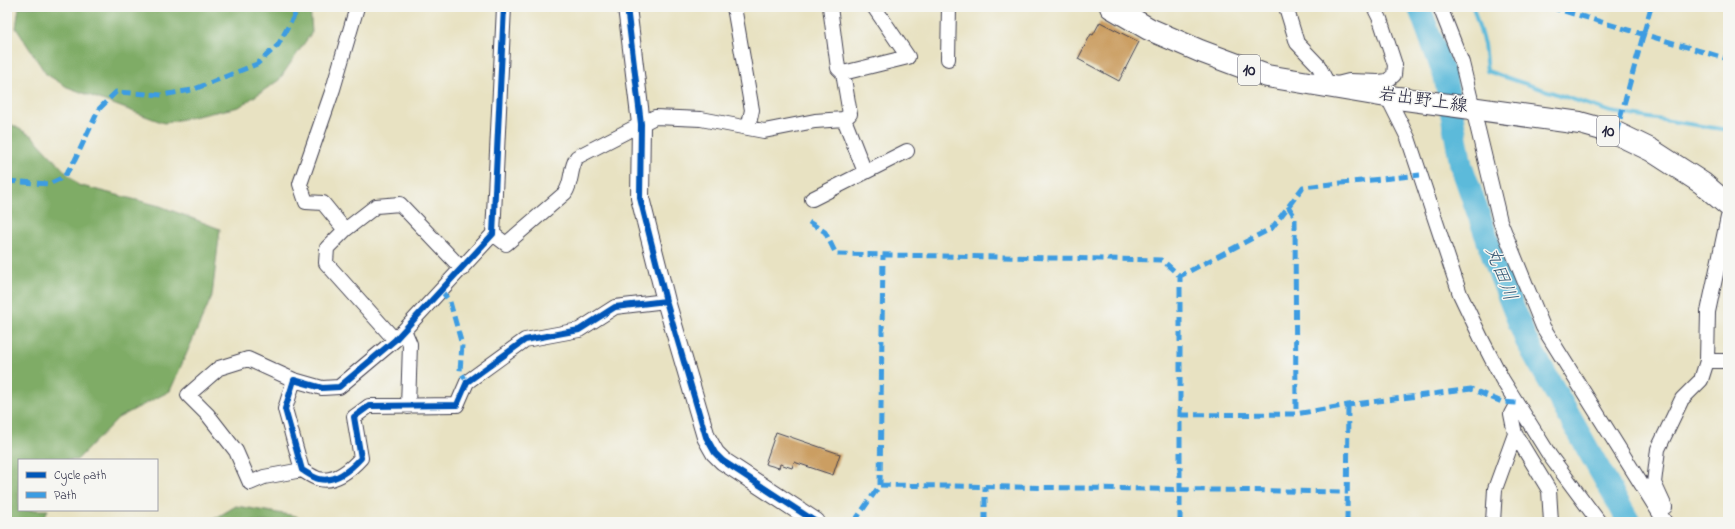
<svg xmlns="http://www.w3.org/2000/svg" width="1735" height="529" font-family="'Indie Flower','Klee One',sans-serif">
<rect width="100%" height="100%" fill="#f6f6f2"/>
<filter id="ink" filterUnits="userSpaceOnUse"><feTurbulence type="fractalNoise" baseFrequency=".025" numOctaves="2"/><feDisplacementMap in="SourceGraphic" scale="8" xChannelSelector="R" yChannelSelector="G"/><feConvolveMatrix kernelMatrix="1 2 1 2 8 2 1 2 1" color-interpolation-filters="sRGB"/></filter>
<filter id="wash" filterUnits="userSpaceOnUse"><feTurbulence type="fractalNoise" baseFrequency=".012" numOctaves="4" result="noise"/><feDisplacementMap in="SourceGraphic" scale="16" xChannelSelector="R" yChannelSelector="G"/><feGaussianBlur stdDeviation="0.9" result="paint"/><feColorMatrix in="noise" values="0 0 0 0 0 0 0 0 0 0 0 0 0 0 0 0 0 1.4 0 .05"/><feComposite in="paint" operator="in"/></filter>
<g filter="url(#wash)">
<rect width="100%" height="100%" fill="#e8e2c2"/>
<!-- forest -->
<path fill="#7fac66" stroke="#506750" d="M19,7h291l2,25 -33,48 -40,27 -75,16 -97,-36 -21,-13 -30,-46z
M7,122l25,14 46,49 82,21 60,23 -8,67 -42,95 -52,27 -41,42h-58v50h29l-7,12h-34z
M236,506l60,10 8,6h-95z"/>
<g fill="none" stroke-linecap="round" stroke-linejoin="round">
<!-- stream -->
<path stroke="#5cbada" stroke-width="4" d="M1473,7l11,37 3,27 124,41 117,18"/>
<!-- river -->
<path stroke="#5cbada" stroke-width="23" d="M1419,7l26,70 16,88 39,110 26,65 103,182"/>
</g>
<g id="blocks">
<!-- building -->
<path fill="#cb9e62" d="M1100,22l39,20 -20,39 -41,-22 13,-25 2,1z
M776,432l64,22 -7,21 -39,-13 -2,6 -12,-4 -1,4 -14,-4z"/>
</g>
</g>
<g filter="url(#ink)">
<use href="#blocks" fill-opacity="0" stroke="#403f4f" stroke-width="1"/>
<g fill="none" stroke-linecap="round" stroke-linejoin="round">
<!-- minor casing -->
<g stroke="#403f4f" stroke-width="16">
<path id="minor" d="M504,7l-11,227 -98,106 -56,47 -17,1 -28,-8 -9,29 17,61c5,3 12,8 17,9 17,4 32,-10 42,-21l-7,-41 15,-11 88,-1 10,-23 58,-42 54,-10 36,-23 51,-6
M734,7l18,103 -4,18
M1286,7l11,36 21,22 11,21 20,-5 30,1 8,-1 7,-6 1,-10 -15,-46 -6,-12
M1440,7l22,56 38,158 43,106 122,195
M948,59l1,-52
M843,73l65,-16 -34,-50
M1387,96l21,42 52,156 22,46 20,39 48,77 49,66
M844,119l21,53
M812,199l95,-48
M345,230l-22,-27 -17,-1 -6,-18 33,-95 24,-82
M493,234l13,10 59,-51c8,-12 4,-23 12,-36l78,-40 46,2 63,12 51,-10 29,-2 6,-5 -7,-41 -5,-5 -8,-61
M404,330l6,14 -2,63
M395,340l-69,-77 1,-15 18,-18 31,-24 24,-2 62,65
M1707,361h21
M294,380l-46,-21 -29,9 -31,27 20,20 28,36 14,32 14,-6 38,-7
M1515,434l34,56 2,32
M1665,507l-11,-24 4,-34 24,-50 19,-19 6,-19 1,-49 20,-95
M1493,522l2,-33 20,-55 -4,-20 6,-11"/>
</g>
<!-- tertiary casing -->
<g stroke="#403f4f" stroke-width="20">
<path id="tertiary" d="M627,7l14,117 -1,74 26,103 40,136 9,16 8,8 93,61"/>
</g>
<!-- primary casing -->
<g stroke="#403f4f" stroke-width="24">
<path id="primary" d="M1111,7l38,22 51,22 67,25 131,22 182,25 36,10 35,17 51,33 26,22"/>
</g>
<!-- minor -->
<use href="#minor" stroke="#fff" stroke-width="14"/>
<!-- tertiary -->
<use href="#tertiary" stroke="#fff" stroke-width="18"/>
<!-- primary -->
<use href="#primary" stroke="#fff" stroke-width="22"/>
<!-- quiet -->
<path stroke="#3c9ce2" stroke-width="5" stroke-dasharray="10 5" stroke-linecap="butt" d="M1550,7l178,52
M1616,133l35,-126
M7,181l42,3 15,-7 11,-17 24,-51 17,-17 46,3 30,-5 65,-26 21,-19 21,-38
M1288,206l7,11 1,197
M809,222l16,10 11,22 326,6 18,16 92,-48 31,-41 117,-12
M441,290l9,12 12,43 -2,26 7,11
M1180,415l116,-1 52,-9 123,-16 31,13 15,1
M880,485l3,-229
M854,522l26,-37 468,7
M985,522v-36
M1180,522v-246
M1347,522l1,-117"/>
<!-- cycleway casing -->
<g stroke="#f6f6f2" stroke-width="8">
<path id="cycleway" d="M504,7l-11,227 -98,106 -56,47 -17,1 -28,-8 -9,29 17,61c5,3 12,8 17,9 17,4 32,-10 42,-21l-7,-41 15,-11 88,-1 10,-23 58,-42 54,-10 36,-23 51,-6
M627,7l14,117 -1,74 26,103 40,136 9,16 8,8 93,61"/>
</g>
<!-- cycleway -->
<use href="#cycleway" stroke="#0057b8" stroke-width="6"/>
</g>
</g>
<g text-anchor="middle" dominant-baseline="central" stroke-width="3" stroke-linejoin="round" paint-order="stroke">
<!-- shield labels -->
<g fill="#f6f6f2" stroke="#626272" stroke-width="1">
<rect x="1238" y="55" width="22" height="30" rx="3"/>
<rect x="1597" y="116" width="22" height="30" rx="3"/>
</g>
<g font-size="17" font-weight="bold" fill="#22223b">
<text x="1249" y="70">10</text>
<text x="1608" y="131">10</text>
</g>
<!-- street labels -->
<g font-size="18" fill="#22223b" stroke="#f6f6f2">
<text transform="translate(1423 101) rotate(8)">岩出野上線</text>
</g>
<!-- water labels -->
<g font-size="19" font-style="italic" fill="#365773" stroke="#f6f6f2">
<text transform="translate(1500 274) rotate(69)">丸田川</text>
</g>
</g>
<!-- margin -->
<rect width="1735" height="529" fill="none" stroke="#f6f6f2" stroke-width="24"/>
<!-- legend -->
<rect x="18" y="459" width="140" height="52" fill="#f6f6f2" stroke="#a1a1a9"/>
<rect x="26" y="472" width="20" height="6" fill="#0057b8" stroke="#a1a1a9"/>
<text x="54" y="479" font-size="12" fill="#22223b">Cycle path</text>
<rect x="26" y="492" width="20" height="6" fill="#3c9ce2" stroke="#a1a1a9"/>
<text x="54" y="499" font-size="12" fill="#22223b">Path</text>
</svg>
